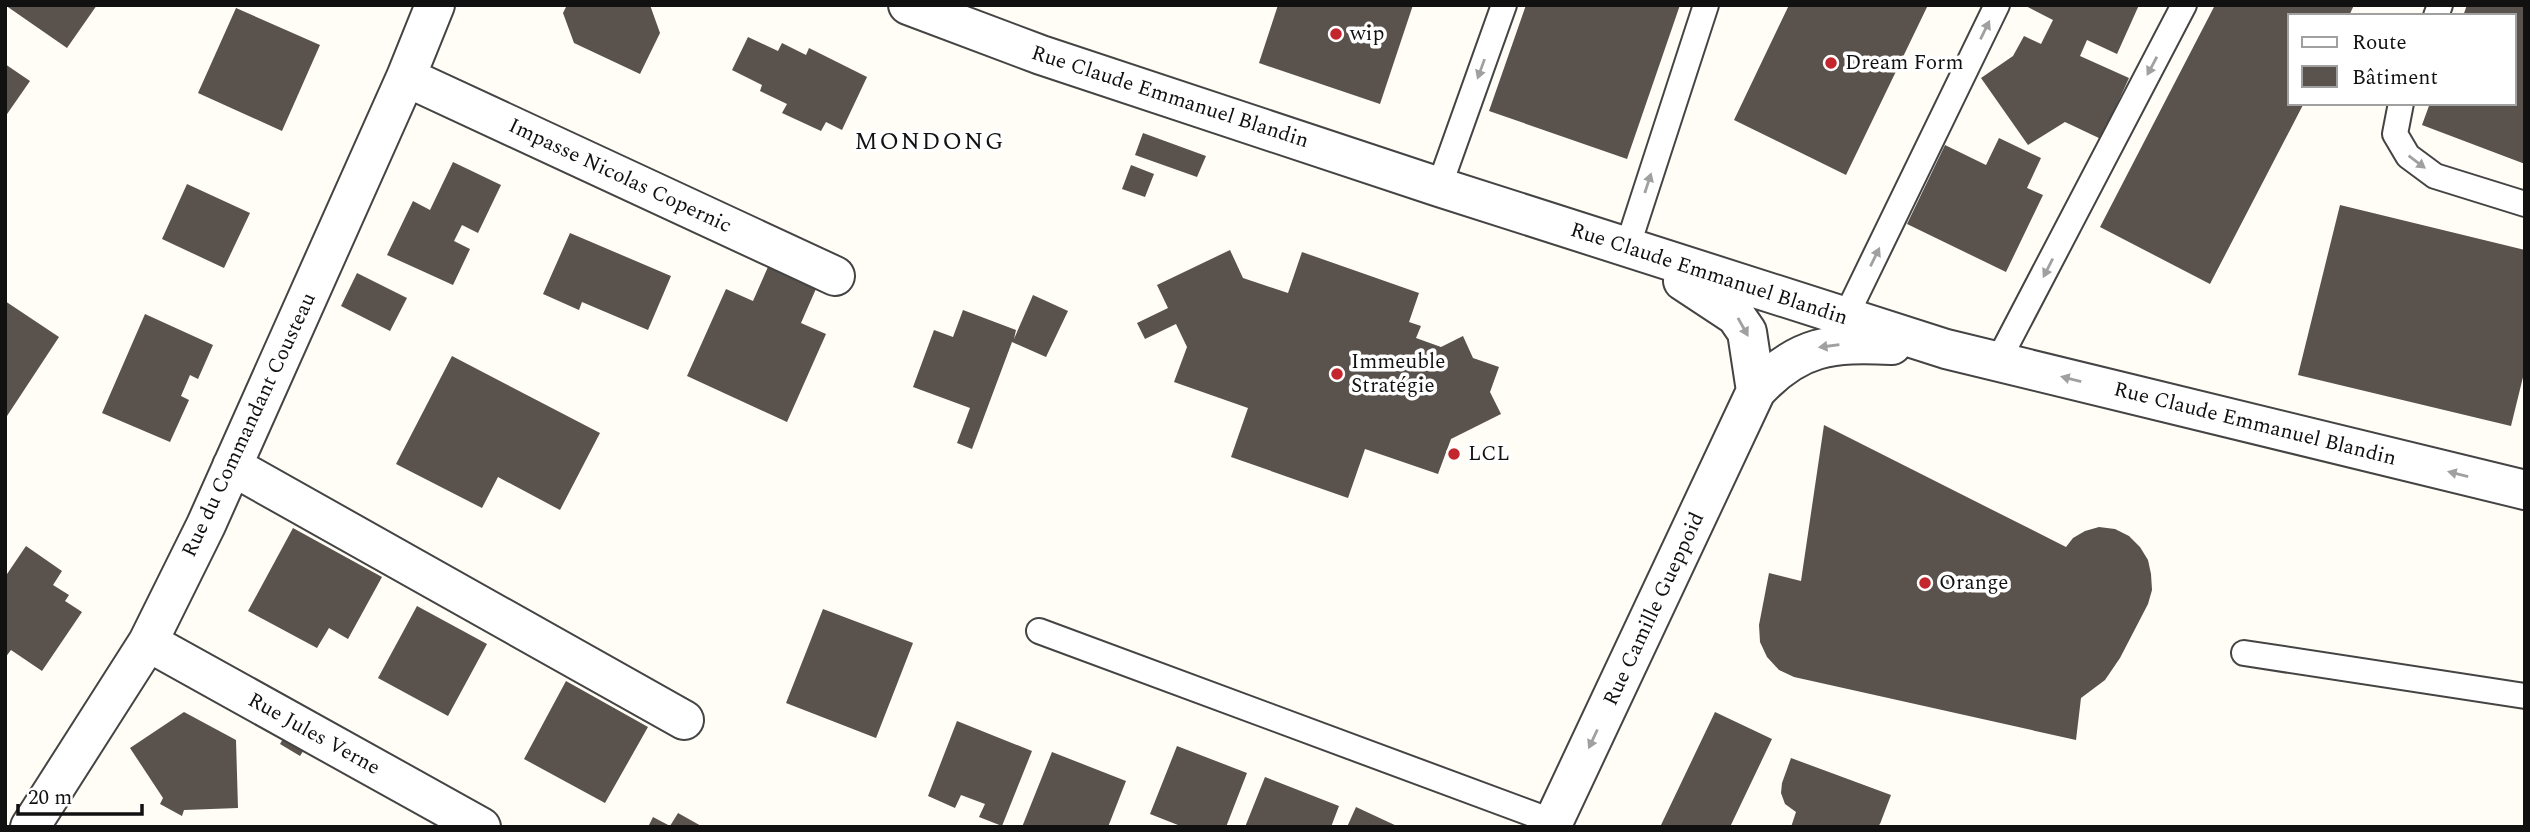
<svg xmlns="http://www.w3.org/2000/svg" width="2530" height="832" font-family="Spectral,serif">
<rect width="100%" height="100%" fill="#fffdf5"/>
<!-- building -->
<path fill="#5a524d" d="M5,5h92l-30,43z
M567,5h83l10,28 -20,41 -66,-31 -11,-30z
M1278,5h135l-33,99 -121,-41z
M1526,5h154l-53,154 -138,-48z
M1789,5h139l-82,170 -112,-55z
M2024,5h115l-22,49 -30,-14 -7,16 49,22 -28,61 -36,-17 -37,23 -47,-67 32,-22 11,-20 17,8 12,-24z
M2215,5h139l-5,11h-59v87h14l-94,181 -110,-57z
M2467,5h58v159l-103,-39 8,-22h84v-87h-51z
M236,8l84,37 -38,86 -84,-38z
M748,37l30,14 4,-8 24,12 3,-7 58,29 -25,53 -16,-8 -5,9 -39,-18 5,-9 -27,-13 2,-6 -30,-15z
M5,64l25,17 -25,36z
M1143,133l63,23 -9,21 -62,-22z
M1999,138l42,20 -14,30 16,7 -37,77 -99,-48 38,-79 41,20z
M453,162l48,23 -23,48 -16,-8 -8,16 16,8 -17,36 -66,-30 26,-54 17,9z
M1131,165l23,9 -9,23 -23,-8z
M187,184l63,29 -26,55 -62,-29z
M2340,205l185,45v119l-14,57 -213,-51z
M570,233l101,43 -23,54 -66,-28 -3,8 -36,-16z
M1230,250l13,28 45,15 14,-41 117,41 -10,29 12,4 -5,12 25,9 22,-11 10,22 26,9 -9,25 11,22 -50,25 -13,35 -73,-25 -17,49 -117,-41 17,-49 -74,-26 13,-35 -11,-23 -31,15 -8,-16 31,-15 -11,-23z
M771,260l48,22 -18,41 25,11 -39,88 -100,-46 39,-87 27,12z
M357,273l50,25 -17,33 -49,-25z
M1033,295l35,16 -22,46 -34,-15 -40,107 -15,-6 13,-35 -57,-21 21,-57 19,7 10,-27 53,20 -2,9z
M5,301l54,36 -52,79 -2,-1z
M145,314l68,31 -15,34 -8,-4 -9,21 8,4 -19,42 -68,-29z
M452,356l148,77 -40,77 -62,-33 -16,31 -86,-44z
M1824,425l242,122 7,-9 12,-7 14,-4 16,2 14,7 11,11 8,13 3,14 1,16 -4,14 -28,54 -15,22 -24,18 -5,42 -282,-63 -15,-7 -12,-13 -7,-15 -1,-17 10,-52 32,8z
M293,528l89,49 -34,62 -19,-11 -12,20 -69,-37z
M26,546l36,25 -9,14 16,10 -4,6 17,11 -40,59 -31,-21 -6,8v-81z
M417,606l70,38 -39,72 -70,-38z
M823,609l90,34 -37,95 -90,-35z
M566,681l82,46 -43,76 -81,-44z
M184,712l52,28 2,68 -54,2 -2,6 -22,-12 3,-6 -33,-50z
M1715,712l57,27 -42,88h-66l-3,-2z
M957,721l75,30 -30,75 -23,-9 6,-13 -24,-9 -6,13 -27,-12z
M288,730l21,12 -9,14 -20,-12z
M1177,746l70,27 -21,54h-43l-33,-13z
M1052,752l74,29 -18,46h-49l-5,-2 -1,2h-31z
M1791,758l100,37 -11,29 -3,3h-86l5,-15 -11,-8 -4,-11 1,-10z
M1265,777l74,29 -8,21h-86z
M1356,807l43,20h-52z
M678,813l25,14h-55l5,-10 17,9z"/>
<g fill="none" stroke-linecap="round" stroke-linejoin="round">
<!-- lane casing -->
<g stroke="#444" stroke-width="28">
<path id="lane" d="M2436,16l4,-11
M2401,103l-6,31 13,22 27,20 90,28
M1439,187l65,-182
M1627,248l79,-243
M1845,318l152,-313
M1998,361l186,-356
M1039,631l515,191
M2244,653l281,43"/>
</g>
<!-- street casing -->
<g stroke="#444" stroke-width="42">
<path id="street" d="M908,5l133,50 398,132 507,162 579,141
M406,77l429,199
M1683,281l53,35 11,16 9,59
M232,466l452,254
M148,642l333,185
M30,827l118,-185 58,-117 200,-448 29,-72
M1551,827l205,-436c42,-46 76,-49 136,-46"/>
</g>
<!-- lane -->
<use href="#lane" stroke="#fff" stroke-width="24"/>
<!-- street -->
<use href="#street" stroke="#fff" stroke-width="38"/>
</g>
<!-- one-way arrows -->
<defs><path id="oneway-solid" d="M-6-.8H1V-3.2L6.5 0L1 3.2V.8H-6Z" transform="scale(1.75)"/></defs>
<g fill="#a0a0a0">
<use href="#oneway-solid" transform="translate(1985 30) rotate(-64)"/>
<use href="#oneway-solid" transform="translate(2152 66) rotate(118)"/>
<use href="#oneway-solid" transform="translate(1481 69) rotate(110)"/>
<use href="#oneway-solid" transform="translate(2417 162) rotate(37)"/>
<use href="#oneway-solid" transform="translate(1648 183) rotate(-72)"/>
<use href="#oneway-solid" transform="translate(1875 257) rotate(-64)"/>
<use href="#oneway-solid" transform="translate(2048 268) rotate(117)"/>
<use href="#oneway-solid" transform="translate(1743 327) rotate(61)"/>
<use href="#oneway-solid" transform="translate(1829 346) rotate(172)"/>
<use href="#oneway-solid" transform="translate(2071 379) rotate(-166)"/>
<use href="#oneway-solid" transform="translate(2458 474) rotate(-166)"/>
<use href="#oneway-solid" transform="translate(1593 739) rotate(115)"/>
</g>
<!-- markers -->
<g fill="#c4262e" stroke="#fff" stroke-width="2.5">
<circle cx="1336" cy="34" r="7"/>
<circle cx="1831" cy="63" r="7"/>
<circle cx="1337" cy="374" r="7"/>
<circle cx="1454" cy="454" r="7"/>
<circle cx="1925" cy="583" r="7"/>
</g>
<g text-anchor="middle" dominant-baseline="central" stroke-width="7" stroke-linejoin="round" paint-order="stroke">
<!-- poi labels -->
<g font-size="21" fill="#111" stroke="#fff" text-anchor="start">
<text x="1350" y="34">wip</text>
<text x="1845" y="63">Dream Form</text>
<text x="1351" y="362">Immeuble<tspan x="1351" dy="24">Stratégie</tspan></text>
<text x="1468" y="454">LCL</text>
<text x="1939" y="583">Orange</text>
</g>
<!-- street labels -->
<g font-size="21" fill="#111" stroke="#fff">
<text transform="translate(1170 97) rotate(18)">Rue Claude Emmanuel Blandin</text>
<text transform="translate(620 176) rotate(25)">Impasse Nicolas Copernic</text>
<text transform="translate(1709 274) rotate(18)">Rue Claude Emmanuel Blandin</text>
<text transform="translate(2255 424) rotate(14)">Rue Claude Emmanuel Blandin</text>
<text transform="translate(249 425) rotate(-65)">Rue du Commandant Cousteau</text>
<text transform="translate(1654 609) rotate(-65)">Rue Camille Gueppoid</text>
<text transform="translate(314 734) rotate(29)">Rue Jules Verne</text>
</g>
<!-- quarter labels -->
<g font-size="24" letter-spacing="2" fill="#111" stroke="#fff">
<text x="930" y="142">MONDONG</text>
</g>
</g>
<!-- border -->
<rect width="2530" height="832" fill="none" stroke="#111111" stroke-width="14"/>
<!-- legend -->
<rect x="2288" y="14" width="228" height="91" fill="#ffffff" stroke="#a0a0a0" stroke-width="2"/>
<rect x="2302" y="37" width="35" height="10" fill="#ffffff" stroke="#a0a0a0" stroke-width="2"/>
<text x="2352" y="49" font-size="21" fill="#111111">Route</text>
<rect x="2302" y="66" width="35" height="21" fill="#5a524d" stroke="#a0a0a0" stroke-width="2"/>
<text x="2352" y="84" font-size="21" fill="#111111">Bâtiment</text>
<!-- scale -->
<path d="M18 804v10h124v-10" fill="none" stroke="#111111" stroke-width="3.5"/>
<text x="28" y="804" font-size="21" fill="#111111" stroke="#ffffff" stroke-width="5" paint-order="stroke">20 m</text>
</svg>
